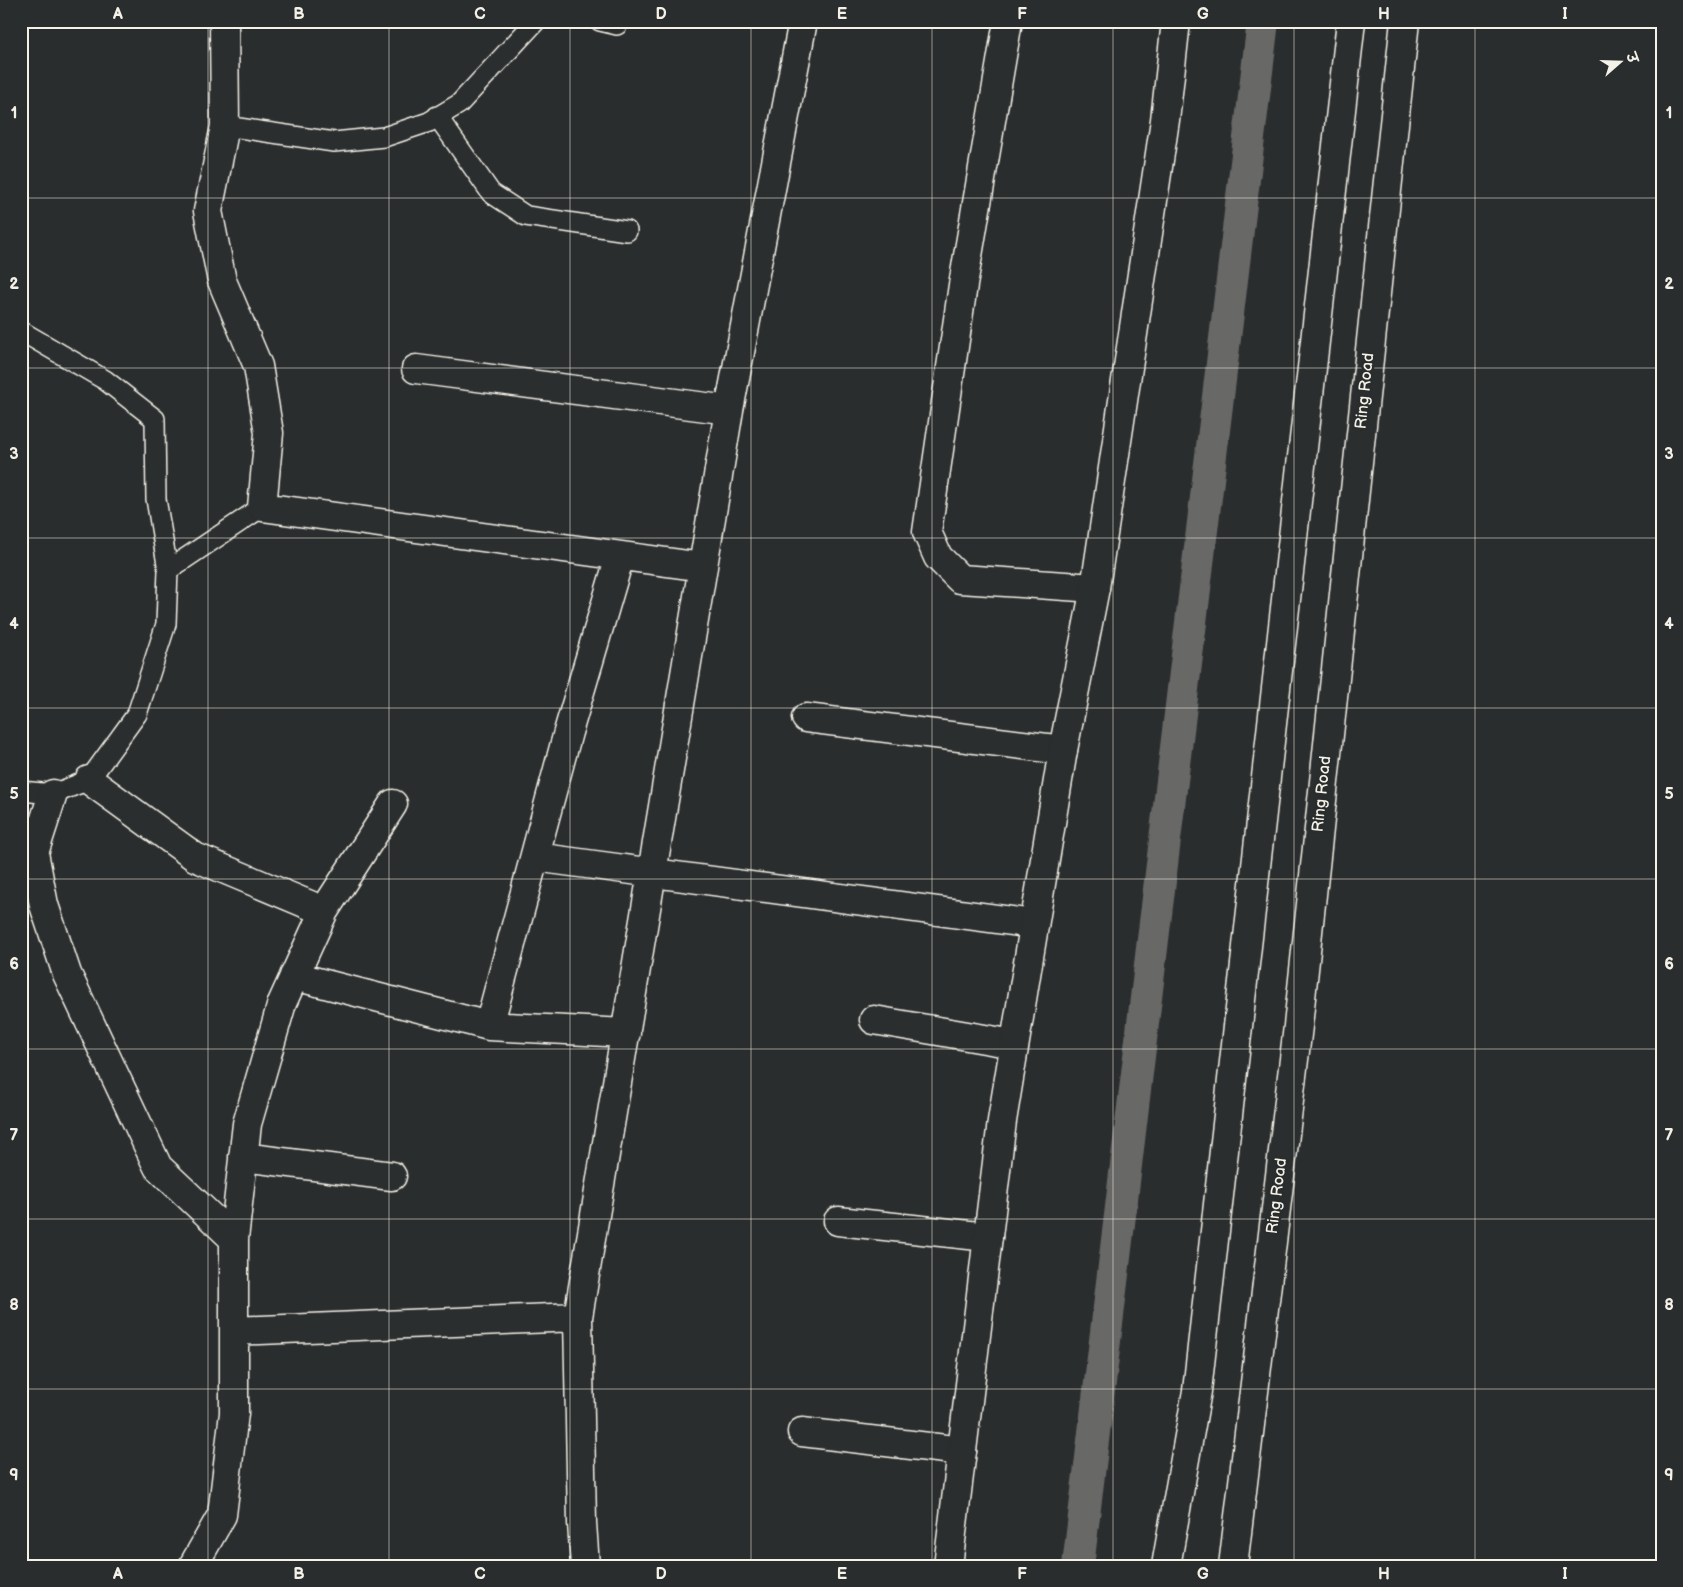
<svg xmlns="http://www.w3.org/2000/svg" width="1683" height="1587" font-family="'Balsamiq Sans','Playpen Sans Deva',sans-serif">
<rect width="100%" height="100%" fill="#2a2d2e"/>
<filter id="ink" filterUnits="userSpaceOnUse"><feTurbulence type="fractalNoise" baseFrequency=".02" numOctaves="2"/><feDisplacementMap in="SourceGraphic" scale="10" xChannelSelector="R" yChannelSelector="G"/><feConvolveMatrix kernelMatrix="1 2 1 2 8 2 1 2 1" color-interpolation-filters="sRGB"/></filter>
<g filter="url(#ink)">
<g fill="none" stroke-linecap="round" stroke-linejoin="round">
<!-- canal -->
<path stroke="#676866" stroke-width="32" d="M1078,1566l185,-1545"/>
<!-- service casing -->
<g stroke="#f4f1e8" stroke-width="22">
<path id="service" d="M600,21l17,4
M437,116l54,77 35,23 101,15
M225,126l109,16 50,-5 45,-15 30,-18 77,-83
M21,331l84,49 50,39 1,80 12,71 -2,54 -29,90 -48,66 -36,14 -32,-3
M168,570l94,-63"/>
</g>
<!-- minor casing -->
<g stroke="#f4f1e8" stroke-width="31">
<path id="minor" d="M224,21l1,105 -17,85 14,70 36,85 11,67 -7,74 441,60
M1008,21l-45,264 -36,247 11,25 22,22 135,9
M416,369l313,41
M806,718l257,32
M89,780l106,77 129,54
M53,794l-19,59 10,52 23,69 91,193 76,72
M535,857l499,67
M294,976l195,50 137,7
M874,1020l140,24
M489,1026l79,-294 52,-176
M243,1157l149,19
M838,1221l150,16
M234,1331l344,-14
M802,1432l160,19
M193,1566l29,-51 12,-102v-174l13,-115 35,-121 42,-92 69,-107
M585,1566l-3,-43 -4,-206 151,-907 74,-389"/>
</g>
<!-- tertiary casing -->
<g stroke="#f4f1e8" stroke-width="31">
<path id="tertiary" d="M948,1566l54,-445 61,-371 32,-162 70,-468 11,-99"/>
</g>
<!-- secondary casing -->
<g stroke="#f4f1e8" stroke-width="31">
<path id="secondary" d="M1166,1566l31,-175 154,-1370
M1233,1566l65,-540 107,-1005"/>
</g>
<!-- service -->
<use href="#service" stroke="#2a2d2e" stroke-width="19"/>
<!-- minor -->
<use href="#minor" stroke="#2a2d2e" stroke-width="28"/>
<!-- tertiary -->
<use href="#tertiary" stroke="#2a2d2e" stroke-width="28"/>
<!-- secondary -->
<use href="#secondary" stroke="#2a2d2e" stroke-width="28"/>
</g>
</g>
<!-- grid -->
<path fill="none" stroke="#f4f1e8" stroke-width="1" stroke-opacity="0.55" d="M208,21v1545M389,21v1545M570,21v1545M751,21v1545M932,21v1545M1113,21v1545M1294,21v1545M1475,21v1545M21,198h1641M21,368h1641M21,538h1641M21,708h1641M21,879h1641M21,1049h1641M21,1219h1641M21,1389h1641"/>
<g text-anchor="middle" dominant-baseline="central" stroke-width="5" stroke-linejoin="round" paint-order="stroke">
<!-- street labels -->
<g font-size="16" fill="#f4f1e8" stroke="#2a2d2e">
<text transform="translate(1365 391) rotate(-84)">Ring Road</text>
<text transform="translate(1322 794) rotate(-84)">Ring Road</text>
<text transform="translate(1277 1196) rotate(-83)">Ring Road</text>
</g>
</g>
<!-- margin -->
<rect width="1683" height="1587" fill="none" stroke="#2a2d2e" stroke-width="55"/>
<!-- north arrow -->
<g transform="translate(1620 62) rotate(70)" stroke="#2a2d2e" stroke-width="4" paint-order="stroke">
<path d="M0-4L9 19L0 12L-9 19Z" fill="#f4f1e8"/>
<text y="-8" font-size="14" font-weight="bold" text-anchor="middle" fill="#f4f1e8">उ</text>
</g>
<rect x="28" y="28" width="1628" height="1532" fill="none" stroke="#f4f1e8" stroke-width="2"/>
<g font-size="16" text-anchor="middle" font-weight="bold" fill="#f4f1e8">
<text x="118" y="19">A</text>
<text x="299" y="19">B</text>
<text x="480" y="19">C</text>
<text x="661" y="19">D</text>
<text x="842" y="19">E</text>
<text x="1022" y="19">F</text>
<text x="1203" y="19">G</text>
<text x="1384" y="19">H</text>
<text x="1565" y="19">I</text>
<text x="14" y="118">1</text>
<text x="1669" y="118">1</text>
<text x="14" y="289">2</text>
<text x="1669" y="289">2</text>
<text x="14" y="459">3</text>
<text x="1669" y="459">3</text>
<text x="14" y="629">4</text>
<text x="1669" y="629">4</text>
<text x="14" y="799">5</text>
<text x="1669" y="799">5</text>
<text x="14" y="969">6</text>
<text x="1669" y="969">6</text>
<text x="14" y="1140">7</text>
<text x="1669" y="1140">7</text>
<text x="14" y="1310">8</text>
<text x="1669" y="1310">8</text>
<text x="14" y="1480">9</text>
<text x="1669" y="1480">9</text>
<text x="118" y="1579">A</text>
<text x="299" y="1579">B</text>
<text x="480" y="1579">C</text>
<text x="661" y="1579">D</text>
<text x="842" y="1579">E</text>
<text x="1022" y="1579">F</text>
<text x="1203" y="1579">G</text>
<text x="1384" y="1579">H</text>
<text x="1565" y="1579">I</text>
</g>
</svg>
